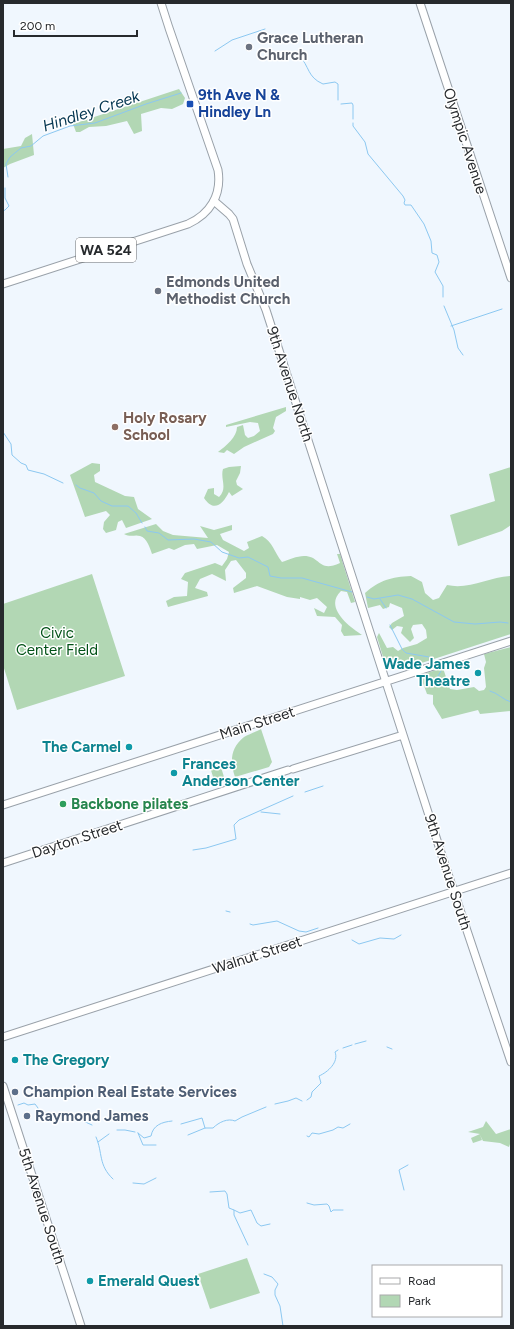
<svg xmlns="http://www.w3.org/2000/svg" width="514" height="1329" font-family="Figtree,sans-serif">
<rect width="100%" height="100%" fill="#f0f7fe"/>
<!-- green -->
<path fill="#b2d7b4" d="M179,89l6,9 -2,6 -11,5 -11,-1 -20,6 1,17 -8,3 -7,-13 -21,5 -17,1 -9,5h-4l-3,-8z
M32,134l2,21 -24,9 -7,4v-19l18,-3 4,-8z
M286,407v4l-10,6 -3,11 2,3 -2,3 -29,13 -10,7 -7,-4 -3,3 -6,-1c8,-6 19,-15 19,-25l6,-2 2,10 3,3 6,-2 6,-5 -2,-8 -8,-1 -24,5v-2z
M92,463l8,1v7l-6,4 1,7 30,14 9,1 4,12 14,10 -26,9 -4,-8 -4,2 -2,8 -10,3 -3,-4 1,-7 6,-7 -4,-4 -21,6 -15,-42z
M241,466l-1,7 -4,8 1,4 6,4 -11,7 -3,-4c-6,12 -15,21 -25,6l4,-9 6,-1v6l5,3c9,-9 1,-18 4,-28l6,-2z
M511,467v58l-9,6 -44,15 -8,-31 45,-14 -6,-27z
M156,524l7,7 10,4 35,3 -8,-12 14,4 18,-5v5l-12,4 3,6 21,11 5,-3 -2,-6 15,-6c11,6 12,16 20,26 6,-2 15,-6 22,-6 17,0 14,17 36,7l-3,-9h3l15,48 -4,1 -4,-11 -6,-1c-17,16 7,35 21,44l-18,1 -3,-5 1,-6 -7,-8 -18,-1 -3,-8 10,5 3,-6 -10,-9 -7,2 -10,-3v2l-13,-2 -30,-11 -23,7 -1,-5 13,-10v-5l-10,-13 -5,1 -6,9 1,11 -14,-7 -12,5 -5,9 12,4 1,4 -40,11 -2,-6 8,-4 13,-1 1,-14 -7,-3 4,-6 30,-10 7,3 5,-7 2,-7 -12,-7 -20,4 -3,-5 -9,1 -11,5 -5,-2 -17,6c-2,-6 -5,-16 -12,-18 -6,-2 -8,2 -16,-2z
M92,574l33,102 -108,34 -14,-45v-61z
M411,576l11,6 3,11 8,7 6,-2 8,-13c22,5 42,-8 64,-9v58l-111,36 -6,-6 -10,-4 -7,-23 2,-4 8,15 6,-1 5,4 5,-3 14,-4 10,-6 -1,-8 -4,-6 -9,1 -2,4 3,9 -4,4 -9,-9 2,-6 -6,-1 -5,4 -3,-3 3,-4 12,-7 -2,-8 -12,-5 -1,4 -6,2 -3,-4 -12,3 -3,-15c15,-13 26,-16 46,-17z
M511,647v64l-31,3 -2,-4 -36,9 -9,-15v-9l-6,-1 -7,-19 23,-7 7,21 7,1 17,-3 5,4 5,-1 2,-3 -2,-19 2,-6 -2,-8z
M261,729l11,33 -3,5 -34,10c-5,-15 -5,-29 9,-40 5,-3 12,-5 17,-8z
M220,764l4,13 -10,3 -4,-13z
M486,1121l10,13 15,-5v12l-2,6 -9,-4 -17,-2 -3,-6 2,5 -9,3 -2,-5 9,-4 -12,-2 15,-5z
M247,1258l13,35 -50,16 -12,-35z"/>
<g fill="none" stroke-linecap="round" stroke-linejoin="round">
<!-- stream -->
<path stroke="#8cc8f1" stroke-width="1" d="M215,51l17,-11 33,-11
M299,55c11,12 8,22 24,29l12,-2 3,2v16
M341,104l11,-1 1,2v14
M353,123v3l12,16 3,12 35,42 2,4 -1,3 1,2h6l13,19 7,17 1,12 5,2 2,7 -4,10 8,14v11
M8,177l-2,-13 4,-7 11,-9 10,-2 12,-10 27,-10 25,-3 51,-19 35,-11
M3,211l2,-1 4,-4 -4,-8v-10
M444,306l10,24 4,18 5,7
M451,326l51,-17
M3,432l8,12 1,11 9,8 5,2 2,5 16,4 19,9
M76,485l4,3 14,5 7,8 11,5h16l8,7 6,10
M145,527l2,4 12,2 9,7 26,-1 17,3 11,10 17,6 9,-1 20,10 2,9 11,2h21l50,14
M367,597l7,2 24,-4 14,4 42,23 21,2 25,-2 8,1
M380,599l6,9
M390,625l12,24 4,4 23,4
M437,678l4,-7
M490,691c8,2 13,9 21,11
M305,792l18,-6
M261,812l19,2
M193,850l13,-2 30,-9 -2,-14 5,-5 54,-24
M226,911l4,1
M250,924l3,1 24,-4 22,10 7,1 12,-4
M352,940l7,4 21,-6 14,1 7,-4
M355,1044l11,-3
M387,1047l5,2
M343,1048l9,-3
M307,1100l4,-3 1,-5 9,-9 -2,-7c9,-4 20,-14 16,-24l3,-2
M275,1104l13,-3 8,-3 6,3
M18,1105l6,-2 4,2 7,-1 3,4 1,5 15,1 5,4 14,3 8,-1 11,5
M181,1124l21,-6 3,10
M117,1130h8l10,2
M138,1133l6,5 7,-2c2,-11 11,-14 21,-15
M138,1133l5,12h13
M188,1135l17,-7h8c6,-6 15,-10 22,-7l7,-4 24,-10
M307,1136l2,1 3,-4 7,1 14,-4 5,-3 5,1 7,-4
M96,1137c7,16 2,28 17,42
M98,1142l11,-8
M133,1183l11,1 12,-6
M404,1190l-5,-20 9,-5
M210,1192l15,-1 2,3 2,14 5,2v5l14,30
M307,1203l7,2 13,-1 2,2 2,6 2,-2h10
M234,1210l6,3 11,-3 6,13 4,3 9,-2
M264,1274l8,3 6,7 -3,6v5l5,11 3,20"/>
<!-- secondary casing -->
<g stroke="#99a1a9" stroke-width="9">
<path id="secondary" d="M420,3l91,275
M214,201l15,13 4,5 14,45 19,46 179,555 66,197
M293,769l110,-34
M3,805l508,-164
M3,863l285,-93
M3,1037l508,-164
M3,1086l78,240"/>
</g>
<!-- primary casing -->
<g stroke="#99a1a9" stroke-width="9">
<path id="primary" d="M3,284l185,-60c22,-10 34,-29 30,-54l-49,-142 -8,-25"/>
</g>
<!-- secondary -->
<use href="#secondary" stroke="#fff" stroke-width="7"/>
<!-- primary -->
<use href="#primary" stroke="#fff" stroke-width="7"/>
</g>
<!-- markers -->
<g fill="#6b7280" stroke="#fff" stroke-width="1.5">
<circle cx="249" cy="47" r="4"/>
<circle cx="158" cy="291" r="4"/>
</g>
<rect fill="#1a4fb4" stroke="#fff" stroke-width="1.5" x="186" y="100" width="8" height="8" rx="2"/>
<circle fill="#8d6e63" stroke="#fff" stroke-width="1.5" cx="115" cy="427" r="4"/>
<g fill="#0f9aa8" stroke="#fff" stroke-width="1.5">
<circle cx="478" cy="673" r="4"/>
<circle cx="129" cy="747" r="4"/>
<circle cx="174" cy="773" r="4"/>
<circle cx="15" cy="1060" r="4"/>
<circle cx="90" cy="1281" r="4"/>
</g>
<circle fill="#2e9e5b" stroke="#fff" stroke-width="1.5" cx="63" cy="804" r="4"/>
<g fill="#5c6f8a" stroke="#fff" stroke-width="1.5">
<circle cx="15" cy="1092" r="4"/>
<circle cx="27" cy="1116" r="4"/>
</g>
<g text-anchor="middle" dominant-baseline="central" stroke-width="3" stroke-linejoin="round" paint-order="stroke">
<!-- shield labels -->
<rect fill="#fff" stroke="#686a6c" stroke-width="1" x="76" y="238" width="60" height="24" rx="3"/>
<g font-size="14" font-weight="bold" fill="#272a2d">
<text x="106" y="250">WA 524</text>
</g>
<!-- worship labels -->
<g font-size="15" font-weight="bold" fill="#5b616d" stroke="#fff" text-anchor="start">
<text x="257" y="38">Grace Lutheran<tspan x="257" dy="17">Church</tspan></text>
<text x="166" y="282">Edmonds United<tspan x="166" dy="17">Methodist Church</tspan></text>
</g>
<!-- transit labels -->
<g font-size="15" font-weight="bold" fill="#164399" stroke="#fff" text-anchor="start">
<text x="198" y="95">9th Ave N &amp;<tspan x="198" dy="17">Hindley Ln</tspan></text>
</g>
<!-- street labels -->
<g font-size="15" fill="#272a2d" stroke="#fff">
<text transform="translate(465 141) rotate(72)">Olympic Avenue</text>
<text transform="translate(290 384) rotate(72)">9th Avenue North</text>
<text transform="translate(257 723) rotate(-18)">Main Street</text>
<text transform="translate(77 839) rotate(-18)">Dayton Street</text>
<text transform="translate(448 872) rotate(72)">9th Avenue South</text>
<text transform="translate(257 955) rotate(-18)">Walnut Street</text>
<text transform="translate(42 1206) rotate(72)">5th Avenue South</text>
</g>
<!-- education labels -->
<g font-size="15" font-weight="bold" fill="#785e54" stroke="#fff" text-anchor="start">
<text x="123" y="418">Holy Rosary<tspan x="123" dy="17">School</tspan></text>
</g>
<!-- park labels -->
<g font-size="15" fill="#005116" stroke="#fff">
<text x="57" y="633">Civic<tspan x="57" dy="17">Center Field</tspan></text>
</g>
<!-- culture labels -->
<g font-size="15" font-weight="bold" fill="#0d838f" stroke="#fff" text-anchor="start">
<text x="470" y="664" text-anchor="end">Wade James<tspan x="470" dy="17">Theatre</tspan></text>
<text x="121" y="747" text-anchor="end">The Carmel</text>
<text x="182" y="764">Frances<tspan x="182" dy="17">Anderson Center</tspan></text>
<text x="23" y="1060">The Gregory</text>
<text x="98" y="1281">Emerald Quest</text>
</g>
<!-- leisure labels -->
<g font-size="15" font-weight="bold" fill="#27864d" stroke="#fff" text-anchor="start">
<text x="71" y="804">Backbone pilates</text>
</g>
<!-- service labels -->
<g font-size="15" font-weight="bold" fill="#4e5e75" stroke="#fff" text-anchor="start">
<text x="23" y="1092">Champion Real Estate Services</text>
<text x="35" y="1116">Raymond James</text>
</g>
<!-- water labels -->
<g font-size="16" font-style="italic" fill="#043651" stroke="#fff">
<text transform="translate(91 111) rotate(-18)">Hindley Creek</text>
</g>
</g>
<!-- border -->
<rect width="514" height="1329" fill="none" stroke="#272a2d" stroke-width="8"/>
<!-- legend -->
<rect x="372" y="1265" width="130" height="52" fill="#ffffff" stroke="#a9aaab"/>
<rect x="380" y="1278" width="20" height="6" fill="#ffffff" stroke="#a9aaab"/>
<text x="408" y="1285" font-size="12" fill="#272a2d">Road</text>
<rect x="380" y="1295" width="20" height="12" fill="#b2d7b4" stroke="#a9aaab"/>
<text x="408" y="1305" font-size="12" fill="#272a2d">Park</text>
<!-- scale -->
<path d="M14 30v6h123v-6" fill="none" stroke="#272a2d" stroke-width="2"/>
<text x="20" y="30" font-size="12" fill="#272a2d" stroke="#ffffff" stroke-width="3" paint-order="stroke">200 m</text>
</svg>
